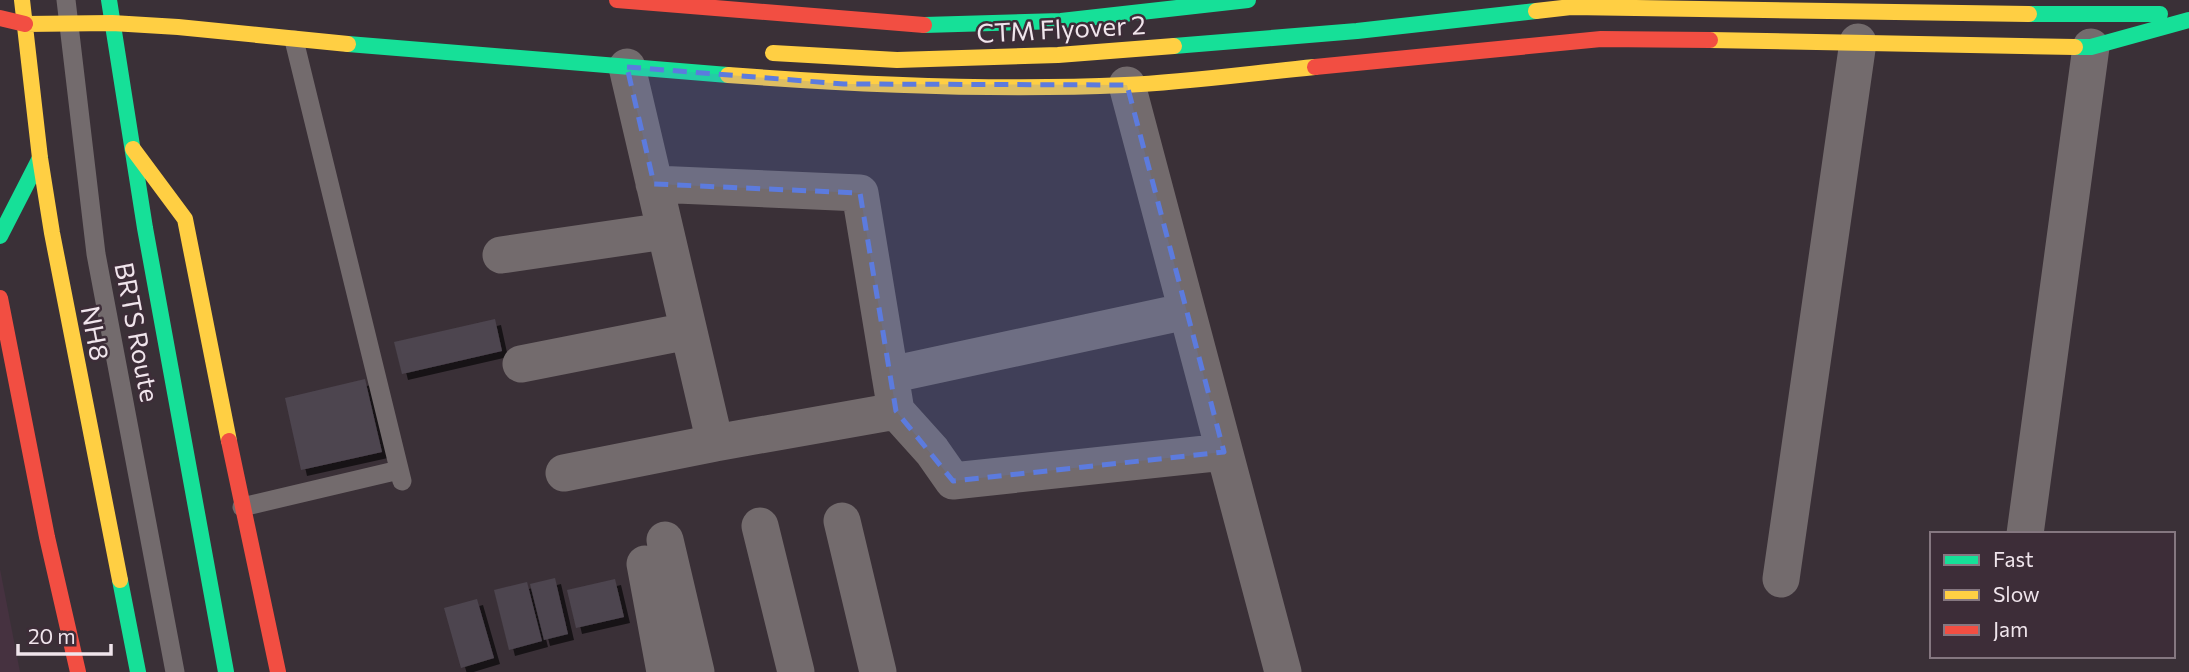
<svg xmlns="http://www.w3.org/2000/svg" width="2189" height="672" font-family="Commissioner,sans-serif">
<defs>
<filter id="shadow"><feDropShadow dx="6" dy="6" stdDeviation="0" flood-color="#0009"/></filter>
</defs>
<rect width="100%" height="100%" fill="#3a3037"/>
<!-- built -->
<path fill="#463240" d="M0,569l20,103h-20z"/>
<!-- building -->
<path fill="#4d454f" filter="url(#shadow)" d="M495,319l7,32 -100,23 -8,-32z
M365,379l17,73 -81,18 -16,-72z
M555,578l13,56 -24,6 -14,-56z
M615,579l9,38 -48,11 -9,-38z
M527,582l15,59 -33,9 -15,-60z
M477,599l17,59 -33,10 -17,-60z"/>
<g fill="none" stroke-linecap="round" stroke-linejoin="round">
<!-- lane -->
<path stroke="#736b6d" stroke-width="19" d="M66,0l30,254 79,418
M294,40l108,441
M242,507l157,-37"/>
<!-- street -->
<path stroke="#736b6d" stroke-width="37" d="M627,67l88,376 181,-32 -36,-218 -206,-9
M1127,85l156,587
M501,255l164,-24
M521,364l167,-33
M890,375l297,-64
M896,411l36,40 21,30 271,-29
M564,473l151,-30
M842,521l36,151
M760,526l36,146
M2025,534l66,-487
M665,540l31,132
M645,564l20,108
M1781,579l77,-537"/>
<!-- fast -->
<path stroke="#16e098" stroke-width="16" d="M109,0l36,228 81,444
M2029,14h131
M924,25l137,-4 187,-21
M348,44l380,31
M1174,46l183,-15 179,-20
M2075,47h16l98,-27
M0,236l40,-78
M120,580l18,92"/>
<!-- slow -->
<path stroke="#ffcf43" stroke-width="16" d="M22,0l18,158 12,75 68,347
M1536,11l35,-4 458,7
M25,24l87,-1 66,4 170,17
M1710,40l365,7
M773,53l124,7 161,-5 116,-9
M728,75c133,10 265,16 397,10 64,-3 127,-12 190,-18
M133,149l52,70 44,222"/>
<!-- jam -->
<path stroke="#f24e42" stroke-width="16" d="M617,0l307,25
M0,18l25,6
M1315,67l286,-28 109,1
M0,298l47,239 31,135
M229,441l49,231"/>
</g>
<!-- marked area -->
<path fill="#5c7bde" fill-opacity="0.2" stroke="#5c7bde" stroke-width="5" stroke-dasharray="14 9" stroke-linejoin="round" d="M627,67l217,17 283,1 97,367 -271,29 -57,-70 -36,-218 -206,-9z"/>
<g text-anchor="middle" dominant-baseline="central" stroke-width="5" stroke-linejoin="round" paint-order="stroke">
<!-- street labels -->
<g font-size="26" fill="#f0e5ec" stroke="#3d2d38">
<text transform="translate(1061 28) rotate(-3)">CTM Flyover 2</text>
<text transform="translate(138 332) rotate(79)">BRTS Route</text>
<text transform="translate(96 333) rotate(79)">NH8</text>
</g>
</g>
<!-- legend -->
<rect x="1930" y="532" width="245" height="126" fill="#3d2d38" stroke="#857780" stroke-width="2"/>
<rect x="1944" y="555" width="35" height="10" fill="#16e098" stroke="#857780" stroke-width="2"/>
<text x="1993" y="567" font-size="21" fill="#f0e5ec">Fast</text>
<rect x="1944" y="590" width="35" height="10" fill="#ffcf43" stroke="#857780" stroke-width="2"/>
<text x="1993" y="602" font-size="21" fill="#f0e5ec">Slow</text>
<rect x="1944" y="625" width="35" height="10" fill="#f24e42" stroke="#857780" stroke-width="2"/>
<text x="1993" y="637" font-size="21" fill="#f0e5ec">Jam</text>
<!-- scale -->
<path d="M18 644v10h93v-10" fill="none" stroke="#f0e5ec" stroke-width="3.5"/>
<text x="28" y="644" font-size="21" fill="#f0e5ec" stroke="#3d2d38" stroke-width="5" paint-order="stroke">20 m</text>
</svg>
